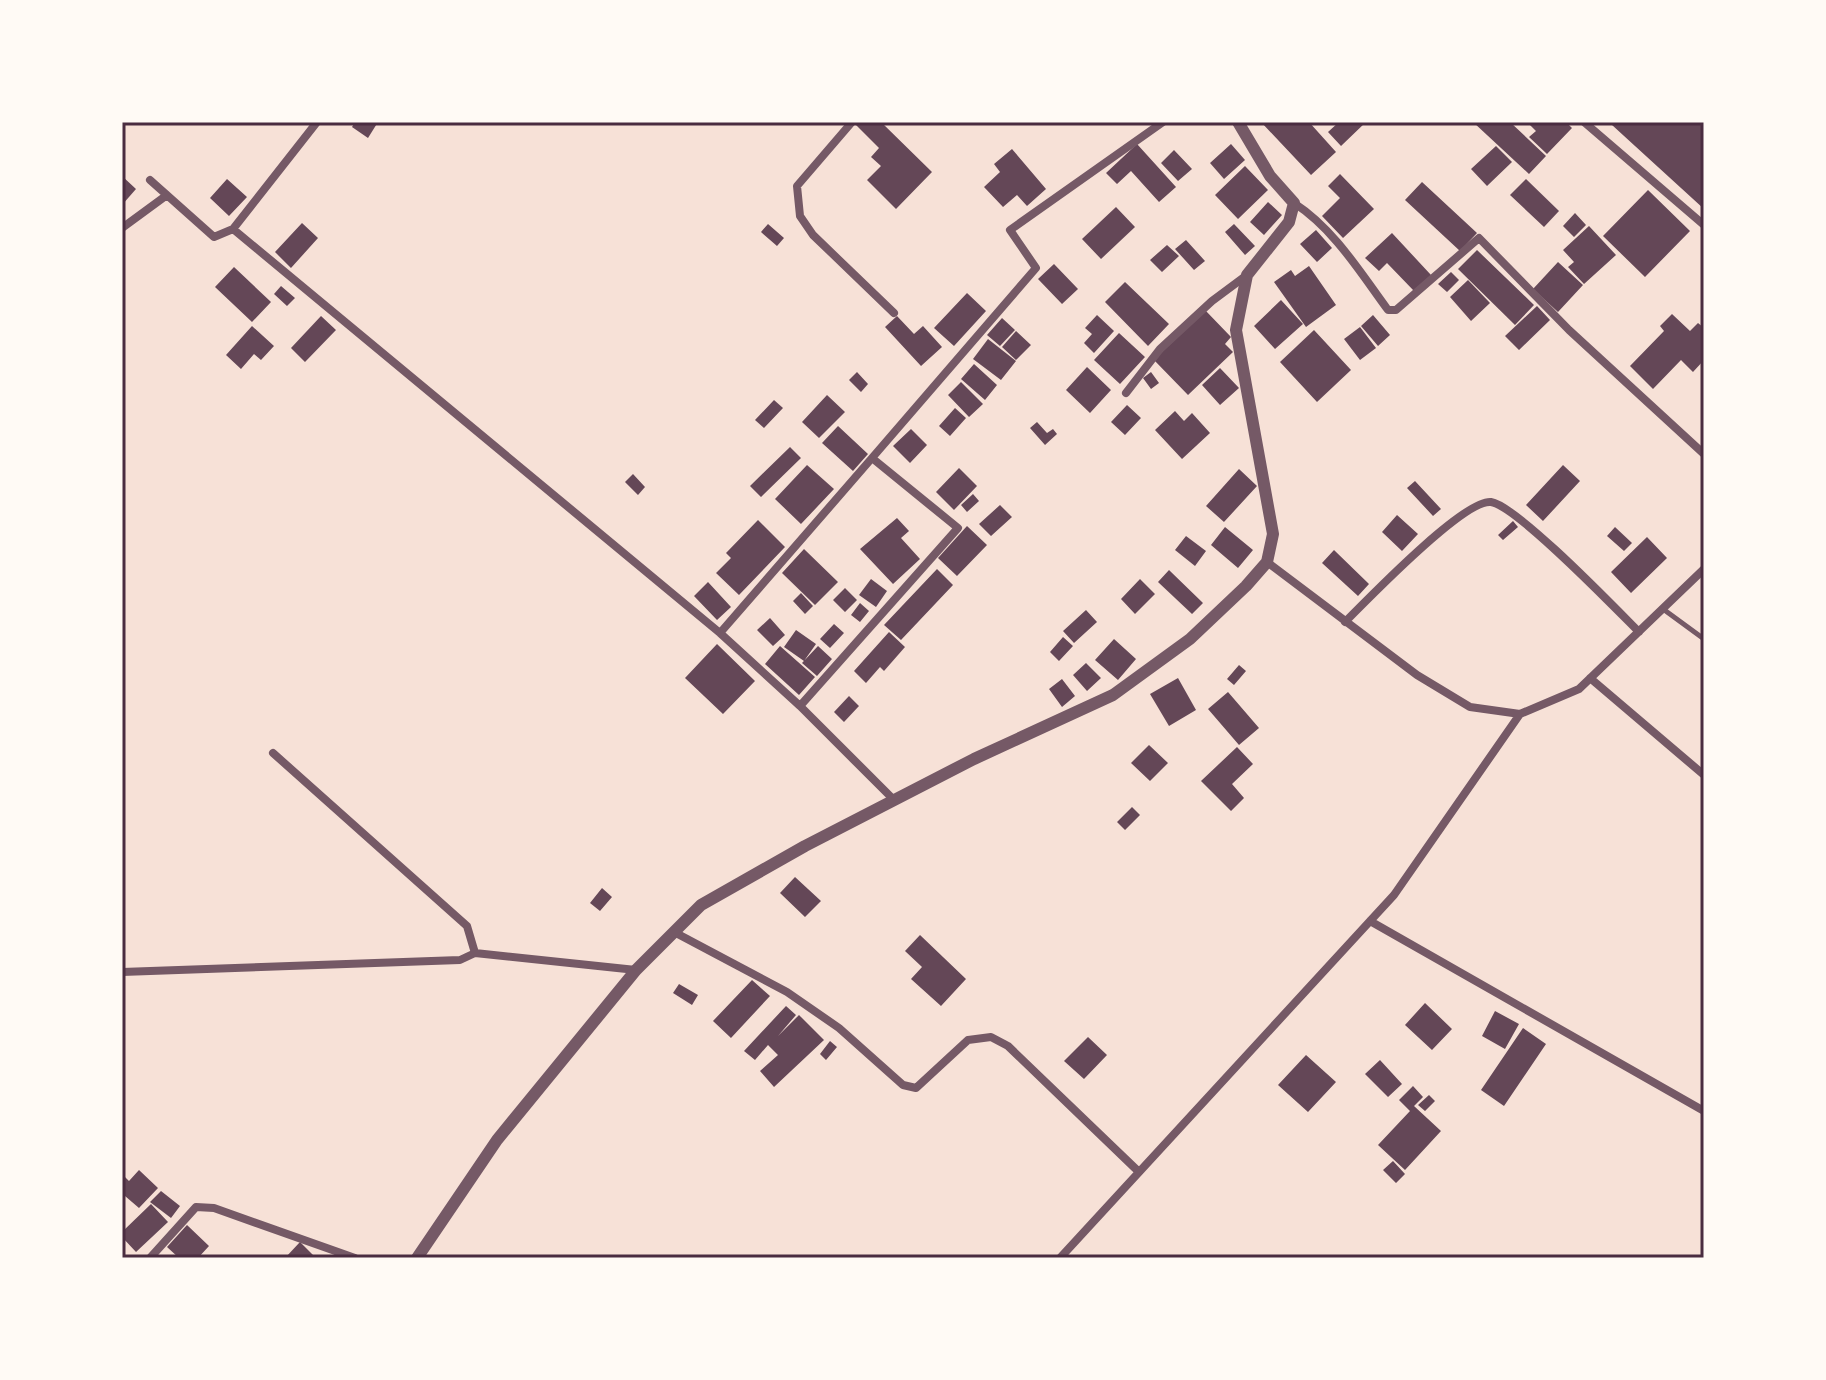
<svg xmlns="http://www.w3.org/2000/svg" width="1826" height="1380" font-family="Lato,sans-serif">
<rect width="100%" height="100%" fill="#f7e1d7"/>
<!-- building -->
<path fill="#644757" d="M355,122h23l-10,16 -16,-11z
M857,122h24l51,50 -36,37 -29,-29 14,-14 -10,-9 8,-9 -24,-24z
M1261,122h48l27,30 -25,23z
M1339,122h27l-25,24 -13,-14z
M1473,122h37l36,34 -17,18z
M1527,122h39l6,6 -25,26 -18,-17 7,-6z
M1615,122h83l6,5v82l-92,-84z
M1137,144l39,43 -17,15 -28,-31 -14,13 -11,-11z
M1231,144l14,16 -21,19 -14,-16z
M1496,146l16,16 -25,24 -16,-17z
M1012,149l34,40 -19,17 -10,-11 -14,12 -19,-20 16,-15 -6,-8z
M1174,150l18,19 -14,12 -17,-18z
M1245,166l23,24 -30,29 -23,-24z
M1340,174l34,35 -31,29 -21,-22 18,-18 -12,-12z
M122,176l14,13 -14,16z
M227,179l20,18 -18,19 -19,-18z
M1526,179l33,32 -15,16 -34,-32z
M1422,182l55,51 -17,18 -55,-51z
M1648,190l42,41 -45,46 -42,-41z
M1268,202l14,13 -18,20 -14,-13z
M1116,207l19,20 -34,32 -19,-20z
M1575,213l11,12 -12,12 -11,-11z
M302,223l16,15 -27,30 -16,-16z
M768,224l16,14 -7,8 -16,-14z
M1234,224l21,22 -10,9 -20,-23z
M1589,226l27,29 -32,29 -16,-17 6,-5 -11,-12z
M1316,230l16,18 -15,14 -17,-18z
M1392,233l39,42 -17,16 -27,-28 -8,8 -14,-13z
M1186,240l19,21 -11,9 -19,-21z
M1167,245l12,11 -17,16 -12,-12z
M1477,250l57,55 -19,20 -57,-56z
M1558,262l25,23 -25,27 -25,-23z
M1054,264l24,25 -16,15 -24,-25z
M1309,266l27,39 -30,22 -32,-45 17,-12 4,6z
M234,267l37,35 -19,20 -37,-35z
M1451,272l8,8 -12,12 -9,-8z
M1468,280l22,23 -19,18 -21,-24z
M1125,282l44,42 -21,22 -43,-44z
M281,286l14,12 -8,8 -13,-12z
M967,293l19,18 -32,35 -20,-18z
M1281,300l22,24 -28,25 -21,-23z
M1537,306l13,14 -31,30 -14,-14z
M1205,310l26,27 -6,7 8,8 -45,43 -34,-35z
M1672,314l18,17 8,-8 6,5v32l-11,12 -12,-12 -28,29 -23,-23 34,-35 -4,-5z
M1097,315l17,16 -20,22 -10,-10 8,-9 -7,-6z
M1373,315l17,20 -12,11 -17,-20z
M321,316l15,14 -31,32 -14,-14z
M897,316l17,18 9,-8 19,21 -21,19 -36,-39z
M1002,318l13,12 -15,16 -13,-11z
M252,326l22,20 -13,14 -7,-6 -13,15 -15,-14z
M1360,327l16,21 -16,12 -16,-21z
M1314,330l37,40 -34,32 -37,-40z
M1016,331l15,14 -15,15 -14,-13z
M1119,333l26,24 -25,27 -26,-24z
M988,339l28,22 -15,19 -28,-21z
M974,364l23,21 -12,15 -24,-21z
M1087,367l24,23 -21,23 -24,-23z
M1220,368l19,20 -19,17 -18,-20z
M857,372l11,12 -7,8 -12,-12z
M1151,372l8,11 -8,6 -8,-11z
M961,382l22,22 -14,13 -21,-22z
M827,395l18,17 -26,26 -17,-16z
M774,400l9,8 -19,20 -9,-8z
M1127,405l14,13 -16,17 -14,-13z
M955,408l11,10 -16,18 -11,-10z
M1175,411l9,10 8,-8 18,20 -28,26 -27,-29z
M1037,422l10,11 6,-4 4,5 -12,11 -15,-17z
M838,426l30,28 -15,17 -31,-28z
M911,429l16,16 -17,18 -17,-17z
M790,447l11,11 -40,39 -11,-11z
M807,465l27,24 -33,35 -26,-25z
M1563,465l17,16 -37,40 -17,-16z
M959,468l18,18 -23,24 -18,-18z
M1239,469l18,17 -33,36 -18,-16z
M633,474l12,13 -7,8 -13,-13z
M1415,481l26,28 -8,7 -26,-28z
M973,494l6,7 -12,11 -6,-7z
M1000,505l12,12 -21,19 -12,-12z
M1397,515l21,19 -16,17 -20,-19z
M897,518l12,13 -8,7 19,21 -27,25 -33,-35z
M758,520l27,27 -46,48 -23,-22 15,-15 -5,-5z
M1513,521l5,6 -15,13 -5,-5z
M967,526l20,19 -30,31 -19,-18z
M1225,527l28,23 -15,18 -27,-23z
M1615,527l17,16 -8,8 -17,-15z
M1186,536l20,15 -11,15 -20,-16z
M1647,537l20,21 -36,35 -20,-21z
M804,549l34,33 -23,23 -33,-32z
M1334,550l35,34 -11,12 -36,-33z
M937,569l16,16 -52,55 -17,-15z
M1169,570l34,33 -11,11 -34,-32z
M871,579l16,12 -11,16 -17,-12z
M1140,579l15,15 -20,20 -14,-15z
M708,582l23,25 -14,13 -23,-24z
M845,588l12,12 -12,12 -12,-12z
M801,593l12,13 -8,8 -12,-13z
M860,603l9,8 -9,11 -9,-7z
M1086,610l11,12 -23,21 -11,-12z
M770,618l15,17 -12,11 -16,-16z
M834,624l10,9 -14,15 -10,-9z
M796,630l20,14 -12,17 -20,-14z
M889,632l16,15 -21,24 -4,-4 -14,16 -12,-12z
M1063,637l10,9 -14,15 -9,-9z
M1114,639l22,20 -18,21 -23,-20z
M717,644l38,37 -32,33 -38,-36z
M780,646l35,31 -16,18 -34,-31z
M818,646l14,13 -15,17 -15,-13z
M1086,663l15,15 -14,13 -14,-16z
M1239,665l7,6 -12,14 -7,-6z
M1178,678l18,32 -27,16 -19,-32z
M1062,679l13,17 -13,11 -13,-18z
M1228,692l31,36 -20,17 -31,-36z
M849,696l10,10 -15,16 -10,-10z
M1149,745l19,18 -18,18 -19,-18z
M1237,747l16,17 -21,20 12,14 -13,13 -30,-30z
M1132,807l8,8 -15,15 -8,-8z
M795,877l26,24 -16,16 -25,-24z
M602,888l10,9 -12,14 -10,-8z
M920,935l46,44 -25,27 -30,-27 11,-12 -17,-16z
M752,980l18,16 -39,42 -18,-17z
M679,984l19,11 -6,10 -19,-12z
M1425,1003l27,26 -20,21 -27,-25z
M786,1006l10,9 -18,21 21,-21 25,25 -50,47 -14,-16 18,-16 -10,-10 -13,15 -11,-9z
M1495,1011l24,13 -14,25 -23,-13z
M1523,1028l23,16 -42,62 -23,-16z
M1088,1037l19,18 -23,24 -20,-18z
M830,1041l7,6 -11,13 -6,-6z
M1306,1055l30,27 -28,30 -30,-27z
M1380,1060l22,24 -14,13 -23,-23z
M1413,1086l10,11 -9,9 27,25 -36,39 -27,-25 32,-34 -11,-11z
M1429,1095l6,6 -10,10 -7,-6z
M1393,1161l12,13 -9,9 -13,-13z
M139,1170l19,18 -19,20 -14,-12 -3,3v-25l7,7z
M161,1191l19,15 -9,12 -21,-16z
M151,1204l17,18 -32,30 -14,-15v-5z
M187,1225l22,21 -11,12h-19l-12,-11z
M300,1242l16,16h-31z"/>
<g fill="none" stroke-linecap="round" stroke-linejoin="round">
<!-- service -->
<path stroke="#755966" stroke-width="5" d="M1663,609l41,30"/>
<!-- minor -->
<path stroke="#755966" stroke-width="8" d="M852,122l-55,64 3,30 13,19 81,78
M1584,122l120,103
M150,180l64,57 19,-8 84,-107
M1294,203c40,26 66,69 94,107h8l83,-72 90,92 135,124
M122,228l45,-33
M233,229l487,404 80,73 94,94
M1126,393l34,-44 52,-48 35,-26
M872,458l164,-190 -26,-38 153,-108
M1267,562l150,113 53,32 50,7 59,-25 125,-120
M1345,622c22,-22 119,-123 146,-120 26,4 124,106 148,130
M720,633l152,-175 86,70 -158,178
M1590,678l114,97
M273,753l194,173 8,27
M1370,921l334,190
M674,932l113,60 52,36 64,57 13,3 52,-48 23,-3 17,9 131,126
M122,972l338,-12 15,-7 161,17
M150,1258l46,-51 18,1 141,50
M1060,1258l334,-363 126,-181"/>
<!-- tertiary -->
<path stroke="#755966" stroke-width="12" d="M417,1258l80,-118 139,-170 65,-65 104,-59 169,-87 139,-64 77,-56 56,-53 21,-24 6,-28 -37,-204 11,-55 42,-53 5,-19 -24,-27 -32,-54"/>
</g>
<!-- border -->
<rect width="1826" height="1380" fill="none" stroke="#fffaf5" stroke-width="248"/>
<rect x="124" y="124" width="1578" height="1132" fill="none" stroke="#4a2c40" stroke-width="3"/>
</svg>
